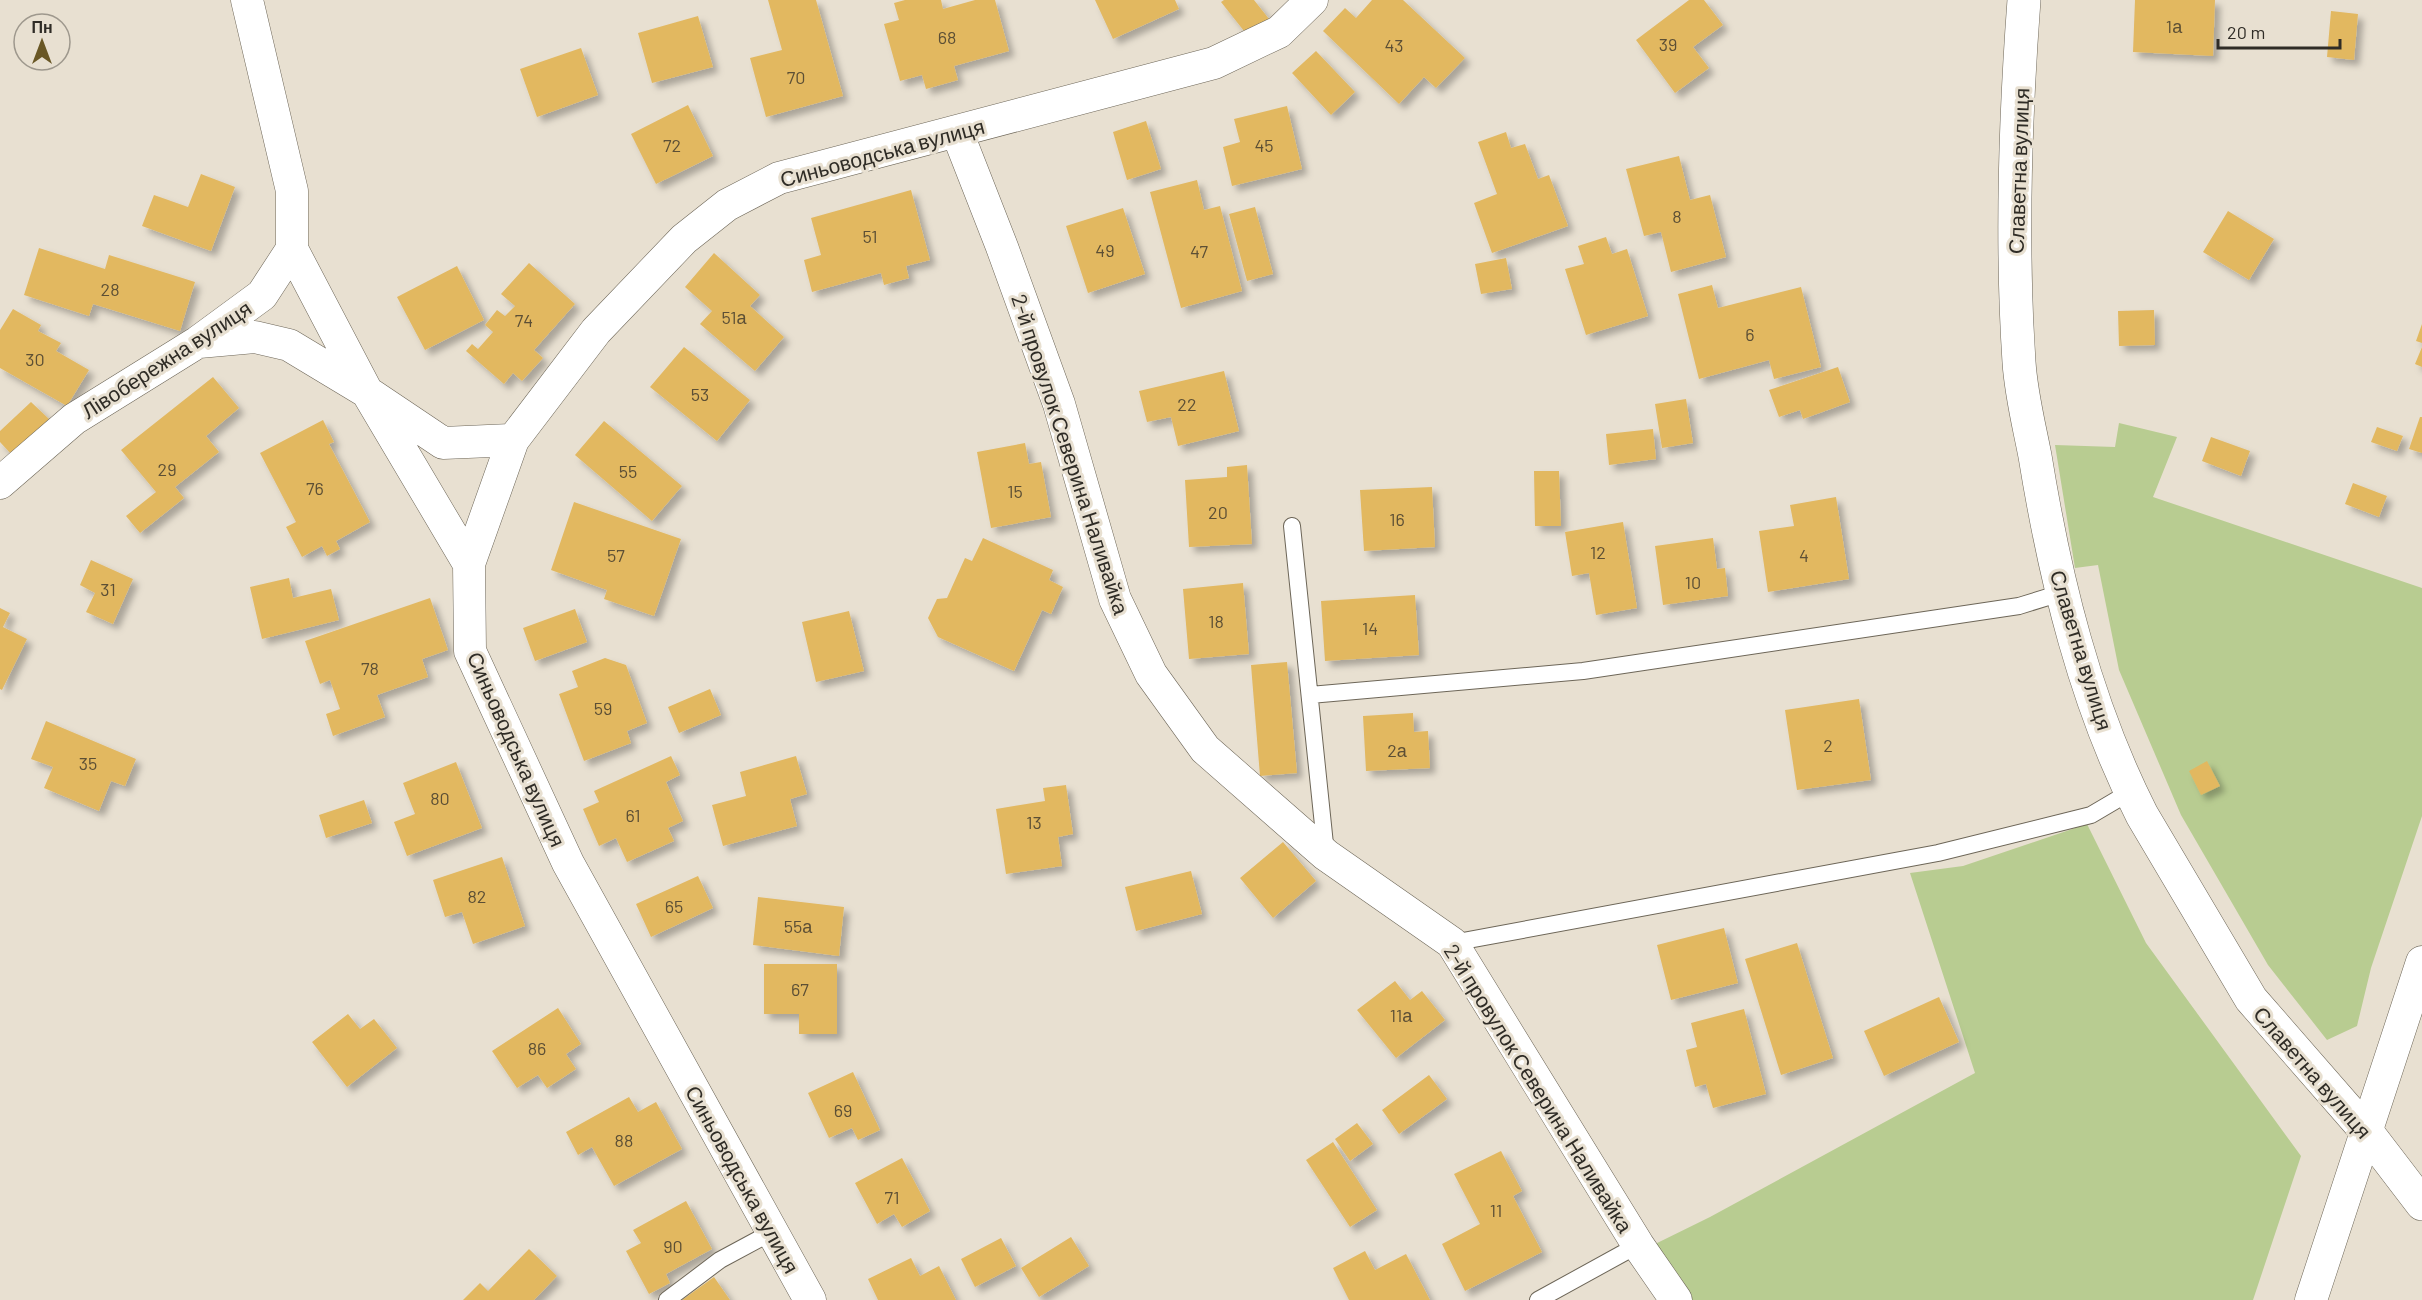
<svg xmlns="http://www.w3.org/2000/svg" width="2422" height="1300" font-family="Barlow,sans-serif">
<defs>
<filter id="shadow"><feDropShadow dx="5.5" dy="5.5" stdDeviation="3" flood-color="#0004"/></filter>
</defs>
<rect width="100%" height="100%" fill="#e8e0d1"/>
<!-- green -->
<path fill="#b8cc91" d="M2119,423l58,14 -24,60 269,91v228l-51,152 -14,58 -30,14 -59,-75 -87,-150 -62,-145 -21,-105 -23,3 -20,-123 60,2z
M2087,824l59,119 155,213 -48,144h-568l-36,-53 61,-30 265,-144 -65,-200 53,-7z"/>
<!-- building -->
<path fill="#e2b861" filter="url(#shadow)" d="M768,0h48l27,96 -77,21 -16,-59 32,-8z
M905,0h36l2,9 32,-9h20l14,51 -55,15 4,14 -32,9 -4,-14 -22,6 -16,-57 15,-4 -5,-17z
M1095,0h80l4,9 -66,30z
M1224,0h30l15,19 -21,17 -27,-34z
M1372,0h31l62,58 -29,30 -12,-11 -25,27 -76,-73 22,-23 11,10z
M1689,0h15l19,25 -30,22 16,21 -34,25 -39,-53z
M2135,0h80l-2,56 -80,-4z
M2331,11l27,3 -4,46 -27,-3z
M698,16l15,51 -61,16 -14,-50z
M581,48l17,47 -61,22 -17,-48z
M1316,51l39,41 -24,23 -39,-42z
M688,105l25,51 -57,28 -25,-50z
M1287,106l15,63 -70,17 -9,-39 17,-5 -6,-23z
M1146,121l15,48 -34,11 -14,-48z
M1506,132l5,16 14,-4 13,35 11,-4 19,51 -76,27 -18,-50 23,-9 -19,-52z
M1679,156l11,44 20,-5 16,62 -55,15 -10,-40 -17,4 -18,-67z
M201,174l34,13 -24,64 -69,-25 12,-31 34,12z
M1197,180l7,30 16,-4 22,85 -61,17 -31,-116z
M911,190l19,70 -24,6 3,12 -25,7 -3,-12 -69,19 -8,-32 17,-5 -10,-37z
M1255,207l18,67 -26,7 -18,-67z
M1123,208l22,66 -57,19 -22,-67z
M2228,211l46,28 -25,41 -46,-28z
M1606,237l6,17 15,-5 21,67 -62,19 -21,-66 19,-5 -6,-18z
M39,248l66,21 4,-14 86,27 -15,49 -87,-27 -4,12 -65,-21z
M714,253l46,42 -10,11 34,31 -29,34 -55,-47 12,-13 -27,-24z
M1506,258l6,31 -31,5 -6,-30z
M529,263l46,41 -41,46 9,8 -21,23 -9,-8 -9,11 -38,-33 6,-7 6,5 15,-17 -8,-7 12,-15 8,6 10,-10 -14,-12z
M457,266l27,54 -59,30 -28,-53z
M1712,285l6,23 83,-21 20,80 -47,12 -5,-19 -70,19 -21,-85z
M13,309l28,16 -3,6 23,12 -5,8 33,19 -22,36 -67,-38v-38z
M2154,310l1,35 -36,1 -1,-35z
M2422,324v19l-6,-2z
M684,347l66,53 -33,41 -67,-54z
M2422,347v20l-7,-3z
M1838,367l12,35 -47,17 -3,-9 -21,7 -10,-27z
M1224,371l15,60 -61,15 -7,-29 -24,5 -8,-31z
M213,377l26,31 -33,28 13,16 -44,35 9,11 -44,35 -14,-17 30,-24 -35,-42z
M1686,399l7,44 -31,5 -7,-44z
M31,402l18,17 -37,36 -12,-13v-11z
M2420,417h2v36l-13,-4z
M323,420l11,22 -5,2 41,78 -34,19 4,8 -13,7 -5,-10 -20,11 -16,-30 10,-5 -36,-69z
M604,421l78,65 -30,35 -77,-66z
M2377,427l26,9 -6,15 -26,-9z
M1653,429l3,30 -47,6 -3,-31z
M2211,437l39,14 -9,25 -39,-15z
M1025,443l4,21 12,-2 10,55 -60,11 -14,-76z
M1247,465l5,79 -63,3 -4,-67 42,-3v-10z
M1534,471h25l2,55h-26z
M2353,483l34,13 -8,21 -34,-13z
M1432,487l3,60 -71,4 -4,-61z
M1836,497l13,82 -81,13 -9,-61 35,-5 -4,-21z
M574,502l107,37 -27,77 -50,-17 3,-9 -56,-20z
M1623,522l14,86 -41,7 -7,-42 -17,3 -7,-44z
M983,538l70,32 -4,10 14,7 -12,27 -9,-4 -28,61 -76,-34 -10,-19 9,-19 10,-1 18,-40 7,3z
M1713,538l4,31 8,-1 3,28 -65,9 -8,-59z
M91,560l42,19 -20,45 -27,-12 9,-19 -15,-8z
M289,578l4,20 38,-9 8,31 -77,19 -12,-52z
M1243,583l6,71 -60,5 -6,-70z
M1415,595l4,60 -94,6 -4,-60z
M430,598l18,52 -26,9 6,18 -51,18 8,22 -52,19 -7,-22 14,-5 -10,-29 -10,4 -15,-43z
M0,608l10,5 -7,14 24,12 -25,51 -2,-1z
M575,609l12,33 -52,19 -12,-33z
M849,611l15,60 -48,11 -14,-60z
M605,658l21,7 21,58 -20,8 4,12 -47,18 -25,-67 19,-7 -6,-16z
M1287,662l10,111 -37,3 -9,-111z
M710,689l11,26 -42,18 -11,-26z
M1859,699l12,81 -74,10 -12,-80z
M1413,713l1,19 14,-1 2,37 -64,3 -3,-55z
M46,721l90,38 -11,27 -14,-5 -12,30 -55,-23 9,-21 -22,-8z
M671,756l9,19 -14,7 17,39 -15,7 6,13 -47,21 -11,-24 -17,8 -16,-37 16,-7 -5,-11z
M796,756l11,38 -17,5 7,27 -74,20 -11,-41 34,-9 -6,-24z
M2207,761l13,25 -19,9 -12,-24z
M456,762l26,66 -75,28 -13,-34 21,-8 -12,-31z
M1066,785l7,49 -15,3 4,29 -56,8 -10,-65 49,-8 -2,-13z
M364,800l8,23 -46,15 -7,-23z
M1283,842l33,39 -43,37 -33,-40z
M502,857l23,69 -52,18 -11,-32 -17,5 -12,-37z
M1191,871l11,43 -66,17 -11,-44z
M698,876l15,32 -62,29 -15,-33z
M758,897l86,10 -5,49 -86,-11z
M1724,928l14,55 -67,17 -14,-55z
M1797,943l36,115 -52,17 -36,-116z
M764,964h73v70h-38v-20h-35z
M1395,981l15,19 12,-9 23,29 -49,38 -39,-48z
M1939,997l20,45 -75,34 -20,-45z
M558,1008l23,36 -15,10 10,15 -29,19 -9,-13 -21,13 -25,-37z
M1744,1009l22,85 -53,14 -7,-24 -11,3 -9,-37 11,-3 -6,-24z
M348,1014l12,15 14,-10 23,29 -50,39 -35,-45z
M853,1072l27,58 -22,10 -6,-12 -23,10 -21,-45z
M1429,1075l18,24 -48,35 -17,-24z
M629,1097l9,15 18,-10 26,47 -68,37 -22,-39 -14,8 -12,-23z
M1357,1123l16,21 -23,17 -15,-22z
M1333,1142l44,68 -27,17 -44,-67z
M1501,1151l21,40 -9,5 29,56 -77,39 -23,-47 38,-20 -26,-50z
M902,1158l28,53 -28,16 -8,-13 -17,10 -22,-41z
M686,1201l26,48 -46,25 4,9 -21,11 -23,-43 15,-8 -8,-13z
M1071,1237l18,29 -50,31 -18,-29z
M1001,1238l15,28 -41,21 -14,-28z
M529,1249l28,27 -23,24h-71l17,-17 8,8z
M1365,1251l10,19 31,-16 24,46h-81l-16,-32z
M911,1258l9,18 19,-10 17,34h-78l-10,-21z
M714,1277l16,23h-48z"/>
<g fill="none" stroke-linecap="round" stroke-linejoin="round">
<!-- lane casing -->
<g stroke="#6d6658" stroke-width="18">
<path id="lane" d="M1292,526l34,328
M1310,695l273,-24 436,-65 42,-13
M1452,943l486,-90 153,-38 39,-23
M667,1300l53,-40 52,-28
M1538,1300l100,-55"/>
</g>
<!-- street casing -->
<g stroke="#6d6658" stroke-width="33">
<path id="street" d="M957,132l45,115 57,157 56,195 36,75 54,75 121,106 126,88 186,302 38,55
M292,249l75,143 102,172
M199,342l56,-5 34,8 78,47 76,51 70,-3
M0,483l74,-64 124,-77 64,-47 30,-46v-58l-45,-191
M810,1300l-242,-437 -98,-212 -1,-87 44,-124 83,-109 88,-92 43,-34 52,-27 435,-115 65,-31 33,-32
M2311,1300l111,-338"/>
</g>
<!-- secondary casing -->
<g stroke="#6d6658" stroke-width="34">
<path id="secondary" d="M2024,0c-9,120 -13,242 -5,362 2,32 10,63 16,94 20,123 50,247 107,359l109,184 116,133 55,72"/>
</g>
<!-- lane -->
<use href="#lane" stroke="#fff" stroke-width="16"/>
<!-- street -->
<use href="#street" stroke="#fff" stroke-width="32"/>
<!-- secondary -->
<use href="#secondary" stroke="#fff" stroke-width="33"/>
</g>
<g text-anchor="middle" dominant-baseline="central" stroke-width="6" stroke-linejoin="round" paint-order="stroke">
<!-- number labels -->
<g font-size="18" fill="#5c4f35">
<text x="2174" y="26">1а</text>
<text x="947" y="37">68</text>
<text x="1668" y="44">39</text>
<text x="1394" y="45">43</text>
<text x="796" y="77">70</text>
<text x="672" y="145">72</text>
<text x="1264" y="145">45</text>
<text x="1677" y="216">8</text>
<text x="870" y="236">51</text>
<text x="1105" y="250">49</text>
<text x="1199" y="251">47</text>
<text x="110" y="289">28</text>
<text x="734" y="317">51а</text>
<text x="524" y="320">74</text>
<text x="1750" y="334">6</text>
<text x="35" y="359">30</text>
<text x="700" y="394">53</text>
<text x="1187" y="404">22</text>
<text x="167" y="469">29</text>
<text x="628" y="471">55</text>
<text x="315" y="488">76</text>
<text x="1015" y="491">15</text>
<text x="1218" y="512">20</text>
<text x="1397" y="519">16</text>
<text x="1598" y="552">12</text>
<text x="616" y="555">57</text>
<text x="1804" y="555">4</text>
<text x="1693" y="582">10</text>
<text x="108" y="589">31</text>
<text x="1216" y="621">18</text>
<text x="1370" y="628">14</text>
<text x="370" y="668">78</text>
<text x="603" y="708">59</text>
<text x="1828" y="745">2</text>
<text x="1397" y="750">2а</text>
<text x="88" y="763">35</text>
<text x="440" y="798">80</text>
<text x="633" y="815">61</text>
<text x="1034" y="822">13</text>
<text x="477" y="896">82</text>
<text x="674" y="906">65</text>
<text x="798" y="926">55а</text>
<text x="800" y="989">67</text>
<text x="1401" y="1015">11а</text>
<text x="537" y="1048">86</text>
<text x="843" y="1110">69</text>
<text x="624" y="1140">88</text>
<text x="892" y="1197">71</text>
<text x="1496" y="1210">11</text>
<text x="673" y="1246">90</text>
</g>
<!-- street labels -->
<g font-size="21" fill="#2f2c26" stroke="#e8e0d1">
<text transform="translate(882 152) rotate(-15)">Синьоводська вулиця</text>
<text transform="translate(2018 171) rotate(-88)">Славетна вулиця</text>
<text transform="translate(166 359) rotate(-33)">Лівобережна вулиця</text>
<text transform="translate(1071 454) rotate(72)">2-й провулок Северина Наливайка</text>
<text transform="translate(2082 650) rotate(73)">Славетна вулиця</text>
<text transform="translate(517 749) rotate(66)">Синьоводська вулиця</text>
<text transform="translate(2313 1072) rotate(49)">Славетна вулиця</text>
<text transform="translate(1539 1088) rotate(58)">2-й провулок Северина Наливайка</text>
<text transform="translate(743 1179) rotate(61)">Синьоводська вулиця</text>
</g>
</g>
<!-- north arrow -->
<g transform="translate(42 42)"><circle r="28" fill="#e8e0d1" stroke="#9e988d" stroke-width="1.5"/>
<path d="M0-4.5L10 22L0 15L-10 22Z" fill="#695725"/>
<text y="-9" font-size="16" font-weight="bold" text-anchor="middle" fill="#2f2c26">Пн</text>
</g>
<!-- scale -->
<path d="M2218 39v9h122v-9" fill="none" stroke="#2f2c26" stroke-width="3"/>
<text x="2227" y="39" font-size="18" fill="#2f2c26" stroke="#e8e0d1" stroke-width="4.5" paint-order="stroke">20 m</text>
</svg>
